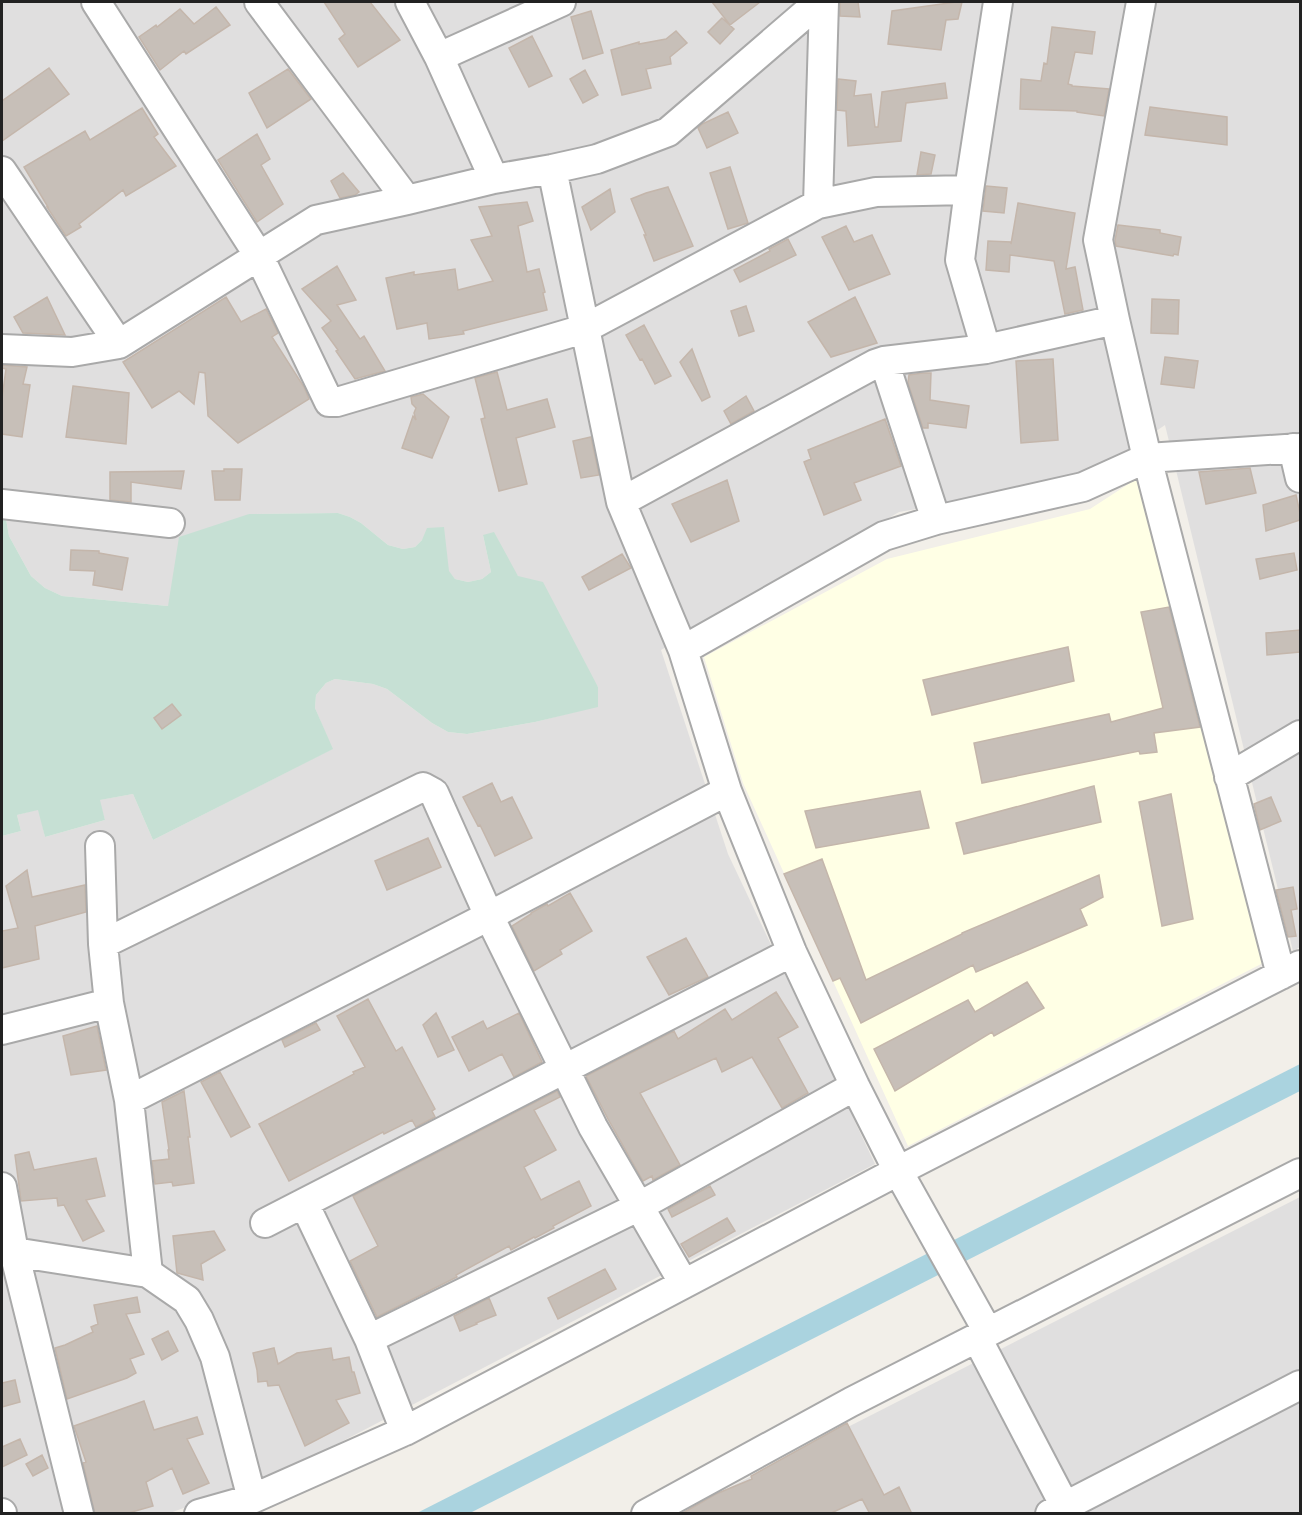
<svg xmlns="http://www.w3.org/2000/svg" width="1302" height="1515" font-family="Quicksand,sans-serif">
<rect width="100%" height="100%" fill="#f2efe9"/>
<!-- residential -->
<path fill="#e0dfdf" d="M2,2h1298v945l-7,4 -128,-526 -82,56 -184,31 -238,138 67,204 147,310 -586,305 -119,44h-168v-677l19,-5 -4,-16 22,-6 6,28 60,-17 -6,-20 34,-6 20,46 179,-91 -17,-41 1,-13 10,-12 9,-4 38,5 14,5 45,34 16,9 19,2 68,-12 63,-16v-19l-80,-111 -35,-41 8,37 -9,7 -14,3 -13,-3 -33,-39 -7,7 -12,2 -15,-4 -27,-22 -11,-6 -12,-4 -89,1 -81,92 -106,-10 -17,-8 -14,-12 -22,-40 -3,-17 -4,-1z
M1300,1197v316l-623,1 324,-165z"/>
<!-- education -->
<path fill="#ffffe5" d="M1147,472l116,491 -355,183 -165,-363 -39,-126 183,-98 203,-50z"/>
<!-- wetland -->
<path fill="#c6e0d4" d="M338,513l12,4 11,6 27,22 15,4 12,-2 7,-7 5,-12 17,-1 5,44 6,8 13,3 14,-3 9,-7 -8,-37 11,-3 24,44 25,6 55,105v20l-63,15 -68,12 -19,-2 -16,-9 -45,-34 -14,-5 -38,-5 -9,4 -10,12 -1,13 18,41 -180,91 -20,-46 -33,6 5,20 -60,17 -7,-27 -21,5 4,16 -19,5v-318l4,1 3,17 22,40 14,12 17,8 106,10 11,-69 70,-23z"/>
<!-- water -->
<path fill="#aad3df" d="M1300,1064v27l-830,422 -55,1z"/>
<!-- building -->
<path fill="#c7bfb8" stroke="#c4b6ab" stroke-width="1.5" d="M324,2h46l30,38 -42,27 -19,-28 6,-5z
M712,2h48l-30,23z
M840,2h18l2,15 -20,-1z
M956,2h6l-4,17 -12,1 -5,30 -53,-6 4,-33z
M216,7l14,18 -44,29 -2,-3 -24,19 -21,-33 17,-12 1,2 23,-18 14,15z
M591,11l12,42 -20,6 -12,-42z
M722,18l12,11 -14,15 -12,-12z
M1052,27l43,5 -3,22 -17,-2 -7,32 4,1v1l37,3 -5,27 -27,-4v-1l-57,-2 1,-30 20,2 3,-18 3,1z
M676,31l11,12 -17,14 1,7 -25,5 5,19 -29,7 -11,-45 28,-8v2l27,-5z
M532,36l20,40 -23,11 -20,-39z
M49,68l20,26 -67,47v-40z
M288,69l23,30 -44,29 -18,-35z
M585,70l13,25 -15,8 -13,-24z
M838,79l18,2 -2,15 17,-2 4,33h3l4,-35 63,-9 2,15 -41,5 -5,38 -53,5 -2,-35 -9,-1z
M1150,107l77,10v28l-82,-10z
M142,108l16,26 -4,3 22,29 -50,30 -3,-6 -44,34 2,3 -15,9 -19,-29h1l-24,-40 61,-36 5,9z
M728,112l10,21 -31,15 -9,-20 4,-4z
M257,134l13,25 -9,6 22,39 -26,18 -39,-62z
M921,152l14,3 -4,19 -14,1z
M730,167l18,56 -20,6 -18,-56z
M343,173l16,19 -4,3 -15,3 -9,-17z
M986,186l21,2 -3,25 -21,-2z
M668,187l25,59 -39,15 -10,-26h2l-15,-36 15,-6z
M610,189l5,23 -24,18 -9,-23z
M527,202l6,19 -15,5 9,46 12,-3 6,23 -2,1 4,17 -84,21 1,3 -35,5 -2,-16 -30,6 -11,-51 28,-6v3l41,-6 3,21 35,-9 -22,-41 21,-4 -13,-29z
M1018,203l57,10 -9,56 9,-2 8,43 -18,4 -11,-53 -44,-6 -1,17 -23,-2 2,-29 23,1v2z
M1118,225l42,5v3l21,4 -3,18 -4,-1 -1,2 -57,-10 -1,-6z
M846,226l8,16 18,-7 18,39 -41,16 -27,-53z
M788,239l8,16 -56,27 -6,-12 36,-19 -1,-2z
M337,266l19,34 -19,5 23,34 4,-3 21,35 -30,8 -19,-28 2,-1 -16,-22 9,-7 -29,-32z
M47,297l18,38 -42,-2 -9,-16z
M226,297l15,25 25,-13 12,24 -6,4 32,50 5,12 -71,44 -30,-27 -3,-43 -6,-1 -5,32 -15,-13 -27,17 -29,-46z
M855,297l22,46 -46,14 -23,-35z
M1152,299l27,1 -1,34 -27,-1z
M746,306l8,25 -15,5 -8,-25z
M644,325l27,51 -16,8 -13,-25 -2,1 -14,-25z
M692,349l18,48 -8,4 -22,-39z
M1165,357l33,4 -4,27 -33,-4z
M1053,359l5,81 -37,3 -5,-82z
M2,365l25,2 -4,17 7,1 -8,52 -20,-3v-36l4,-29 -4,-1z
M497,372l10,38 40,-11 8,28 -39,11 11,46 -28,7 -18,-72 4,-1 -10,-40z
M923,373h8l-1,27 39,6 -3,22 -38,-5v5h-5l-15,-45 1,-8z
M73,386l56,7 -3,51 -60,-7z
M423,394l26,23 -17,41 -30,-10 11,-32 3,4 -2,-7 2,-5 -4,-4 -1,-7z
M746,396l8,15 -23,13 -7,-13z
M885,419l16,47 -47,17 7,17 -37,15 -20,-53 7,-3 -3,-9z
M591,437l8,38 -18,3 -8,-37z
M1250,468l6,25 -50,11 -7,-32z
M224,469h18l-2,31h-25l-3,-29h12z
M184,471l-3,18 -50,-7v20l-21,-2v-28z
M727,480l12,41 -48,21 -19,-38z
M1296,495l4,18v7l-34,11 -3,-26z
M71,550l28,1v2l29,5 -6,32 -29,-5 2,-14 -25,-1z
M1294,553l3,17 -37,9 -4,-20z
M622,554l9,14 -42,22 -7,-13z
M1169,607l31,120 -46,6 3,19 -17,2 -1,-3 -157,32 -8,-40 135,-29 2,8 52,-14 -22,-96z
M1300,630v22l-33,3 -1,-22z
M1068,647l6,34 -142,34 -9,-35z
M172,704l9,11 -19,14 -8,-11z
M492,783l9,19 11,-5 20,41 -37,18 -15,-31 -2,1 -15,-29z
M1094,786l7,36 -137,32 -8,-31z
M920,791l9,37 -113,20 -11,-37z
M1171,794l22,125 -31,7 -23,-124z
M1271,797l10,24 -21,9 -6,-26z
M428,838l13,29 -54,23 -12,-29z
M822,859l44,121 96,-46v-1l137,-58 4,22 -23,12 7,16 -111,47 -3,-7 -112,58 -21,-45 -7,3 -49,-107z
M27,870l5,27 53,-12 1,27 -51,14 4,33 -37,9v-37l16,-3 -12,-42z
M1293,887l4,22 -6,1 5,26 -8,1 -12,-47z
M570,893l22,38 -32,19 2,4 -28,17 -22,-45 19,-12v-1l16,-9 1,2z
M686,938l22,39 -39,18 -22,-38z
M1027,982l17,26 -50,28 -2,-4 -97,59 -21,-42 94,-49 7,12z
M776,992l22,35 -20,11 30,55 -26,15 -30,-51 -30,15 -6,-14 -76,35 40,72 -27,15 -1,-4 -9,5 -35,-62 -22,-43 88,-45 4,8 47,-30 7,11z
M368,999l28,52 6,-4 33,62 -3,2 3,6 -19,10 -4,-7 -28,14 -1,-2 -94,49 -30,-57 95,-50 -1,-2 12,-5 -28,-51z
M436,1013l18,37 -16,7 -15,-32z
M519,1013l23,49 -28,15 -12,-23 -33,17 -17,-34 31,-16 4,8z
M316,1023l4,7 -35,17 -3,-7z
M97,1026l9,44 -35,5 -8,-39z
M220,1072l30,55 -19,10 -30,-55z
M184,1091l6,46h-2l6,46 -21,3 -1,-4 -17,2 -3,-23 17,-2 -1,-9h1l-7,-48z
M557,1091l3,6 -26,13 22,40 -32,17 17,33 38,-19 12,25 -38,20 1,2 -19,10 -1,-1 -23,13 -2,-4 -53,29 1,2 -80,40 -27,-56 28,-15 -25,-50z
M29,1152l5,18 62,-12 9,38 -19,4 18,31 -21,10 -19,-36 -6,1 -1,-8 -36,3 -6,-46z
M710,1186l5,9 -43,22 -4,-8z
M727,1218l8,13 -46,26 -8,-13z
M214,1231l11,19 -24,14 2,16 -26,-7 -4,-37z
M605,1269l11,20 -58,30 -10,-21z
M137,1297l3,15 -14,2 18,40 -14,5 6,14 -9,5 -60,21 -12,-51 10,-3 28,-13 -2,-5 7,-3 -4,-19z
M489,1298l7,17 -20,8 1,1 -17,7 -6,-15z
M168,1331l10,20 -16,9 -10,-21z
M274,1348l4,16 19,-11 34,-5 2,12 16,-3 3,15h2l6,21 -24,7 13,23 -44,23 -26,-61 -11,1 -1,-5 -9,1 -1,-12 -4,-17z
M15,1380l5,22 -18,5v-24z
M144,1401l10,29 43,-13 6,17 -16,5 22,44 -26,11 -11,-26 -26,14 7,24 -28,8h-30l-12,-51 3,-1 -12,-36z
M847,1423l37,72 15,-8 13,27h-42l-8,-15 -33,15h-148l35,-20 36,-15 -1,-3z
M20,1439l7,16 -25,12v-20z
M42,1455l6,13 -15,8 -7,-12z"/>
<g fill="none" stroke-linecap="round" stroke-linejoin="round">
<!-- minor casing -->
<g stroke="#a9a9a9" stroke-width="32">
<path id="minor" d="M96,2l163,254 70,146h8l247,-73 234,-125 58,-12 93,-2
M259,2l148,198
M410,2l29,55 55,122
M1141,2l-43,238 17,80 32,138 134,517
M439,57l122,-55
M552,169l69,333 62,148 44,141 65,161 63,134 43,85 90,161
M2,171l117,173
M818,204l6,-202
M2,349l70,3 47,-8 197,-124 91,-20 87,-21 58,-10 45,-10 71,-27 151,-130
M986,349l-26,-89 9,-70 29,-188
M884,361l52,159
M1293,448l7,30
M621,502l254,-138 9,-3 102,-12 129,-29
M2,504l168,19
M683,650l201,-114 52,-16 147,-33 64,-29 153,-10
M1229,777l71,-42
M100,846l3,98 6,59 20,97 19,173
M103,944l320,-157 11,6 55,123 104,211 91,157
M2,1030l107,-27
M129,1100l360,-184 238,-125
M2,1187l12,65 65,262
M304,1203l65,136 36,92
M265,1223l527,-271
M14,1252l134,21 39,27 12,20 16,37 37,142
M977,1338l92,176
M369,1339l269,-132 217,-121
M2,1513v1
M199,1514l53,-15 153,-68 493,-260 402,-206
M646,1514l205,-112 449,-229
M1050,1514l250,-129"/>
</g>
<!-- minor -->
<use href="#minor" stroke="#fff" stroke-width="28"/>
</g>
<!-- border -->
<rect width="1302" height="1515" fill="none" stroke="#222222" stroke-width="6"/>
</svg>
